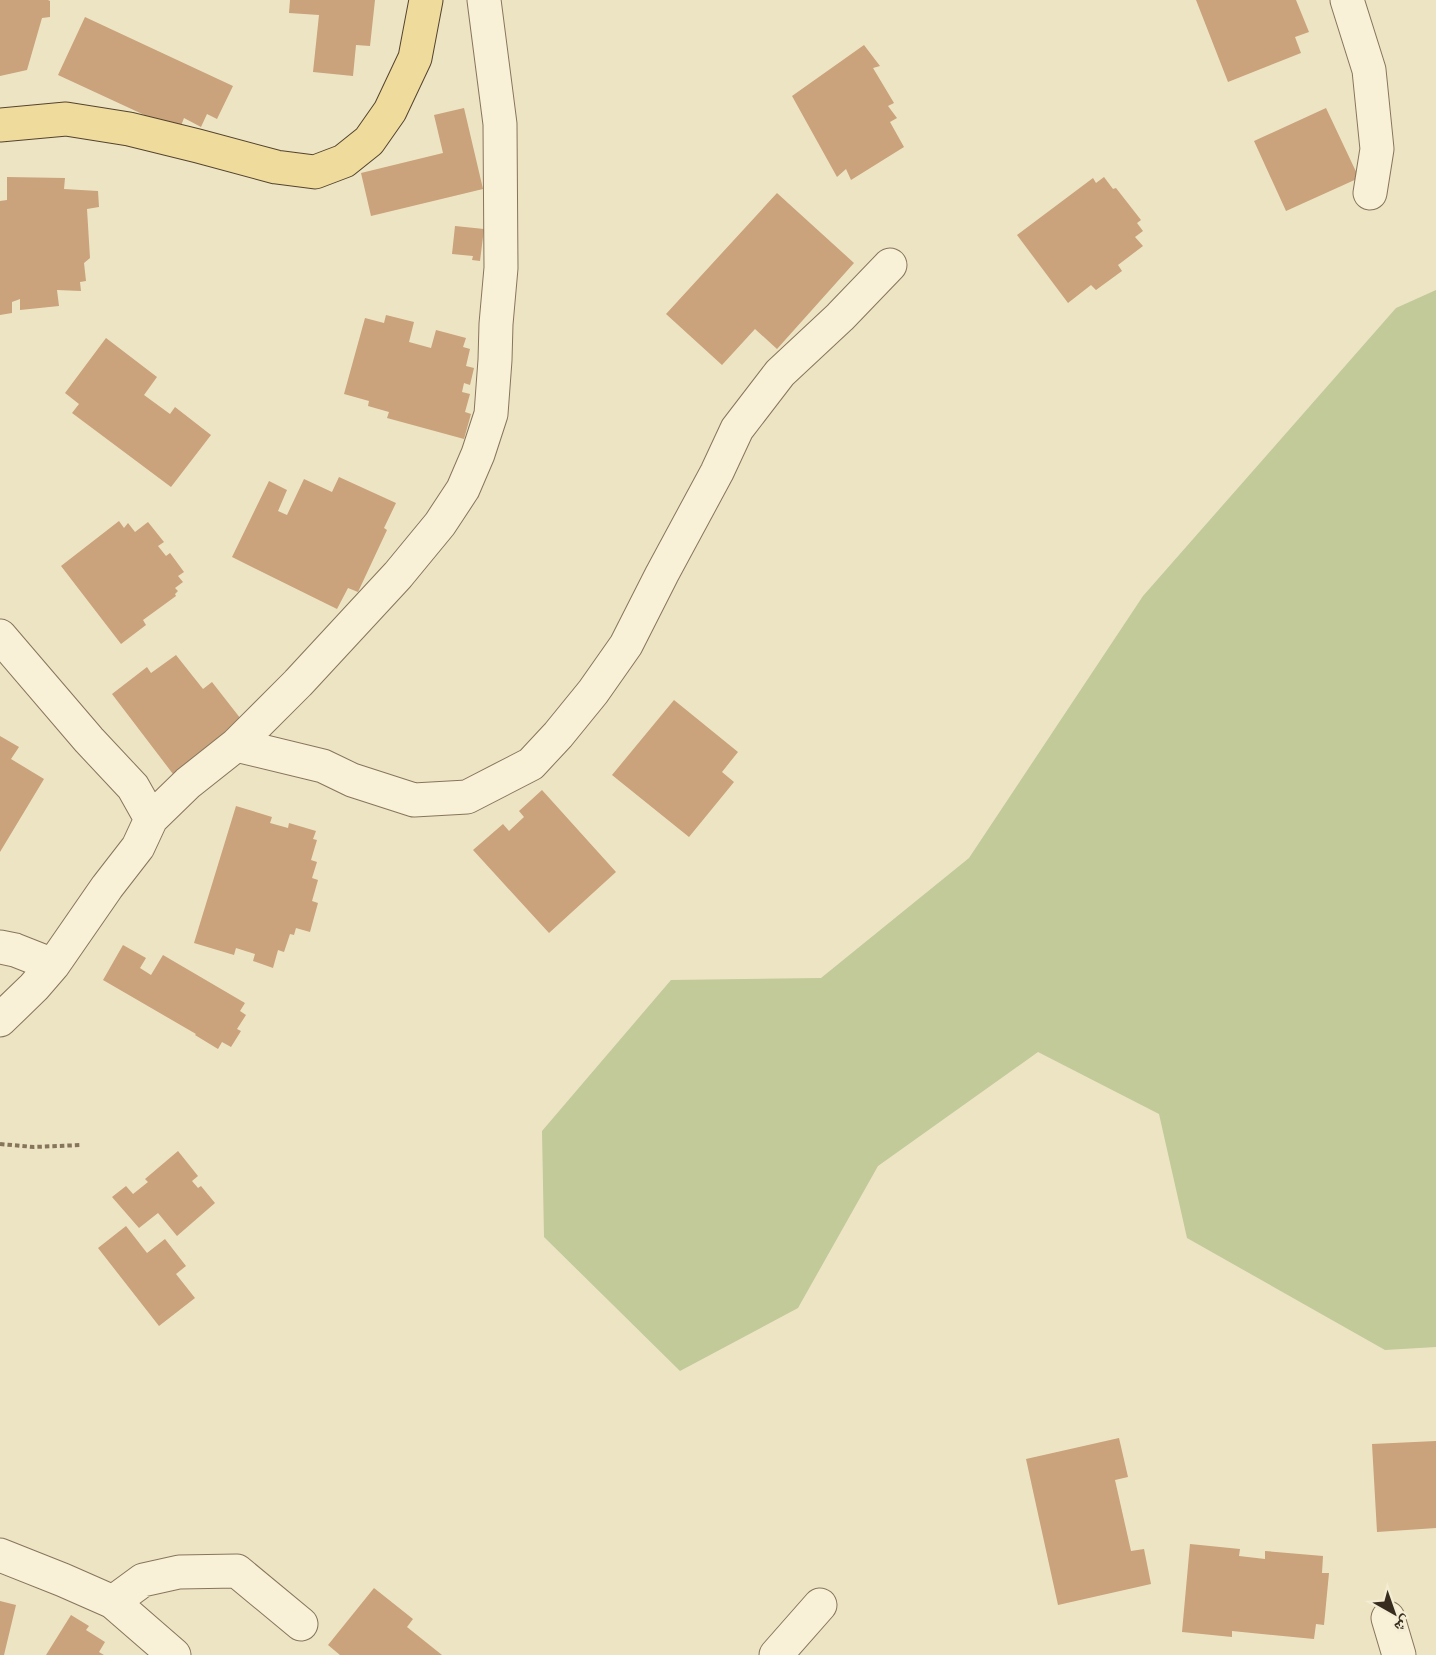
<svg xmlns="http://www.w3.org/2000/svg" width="1436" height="1655" font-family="'Playfair Display','Noto Naskh Arabic',serif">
<rect width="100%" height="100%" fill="#ede4c4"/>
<!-- green -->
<path fill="#c1ca98" d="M1436,290v1057l-51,3 -198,-112 -28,-124 -121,-62 -160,114 -80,142 -118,63 -136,-134 -2,-106 129,-151 150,-2 148,-120 174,-262 253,-288z"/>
<!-- building -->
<path fill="#caa27b" d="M0,0h48l2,1v16l-8,1 -15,52 -27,6z
M290,0h85l-5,46 -14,-1 -3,31 -40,-4 6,-57 -30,-2z
M1196,0h100l13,32 -14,5 6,16 -73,29z
M85,17l148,69 -16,33 -10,-5 -6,13 -17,-9 -5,13 -121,-56z
M864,45l16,21 -7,2 21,35 -6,3 9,12 -7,4 14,25 -53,33 -5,-11 -9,8 -45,-81z
M464,108l19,81 -112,27 -10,-43 82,-20 -9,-38z
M1326,108l33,70 -73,33 -32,-70z
M7,177l58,1 -1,11 34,2 1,16 -12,2 3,49 -6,5 2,18 -6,1 1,9 -24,-1 2,16 -39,4v-11l-8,3v11l-12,2v-114l7,-1z
M1104,177l9,12 3,-1 25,32 -4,3 6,8 -8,6 8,9 -25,19 4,6 -26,19 -5,-5 -23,18 -51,-68 76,-57 3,5z
M777,193l77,70 -77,86 -22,-20 -33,36 -56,-51z
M455,226l29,3 -4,32 -8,-1 1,-4 -21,-2z
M386,315l28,7 -5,20 22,6 5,-18 30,8 -3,9 7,2 -4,17 8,2 -4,17 -6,-2 -2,9 8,2 -5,18 6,2 -7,25 -77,-21 2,-6 -21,-6 1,-5 -25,-7 21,-76 19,5z
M106,338l51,39 -13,18 26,19 5,-7 36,28 -40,52 -99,-74 7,-9 -14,-11z
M339,477l57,26 -12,25 3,2 -29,62 -10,-4 -11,21 -105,-52 37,-76 18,9 -9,21 9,4 17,-36 28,13z
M119,521l5,7 4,-5 7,9 13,-10 16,20 -6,4 8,10 4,-3 14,19 -6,4 5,6 -8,6 3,3 -3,3 1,2 -33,24 3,5 -25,19 -60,-78z
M176,655l27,34 9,-7 32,41 -71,51 -61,-80 35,-27 4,6z
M674,700l64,52 -16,20 12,10 -45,55 -77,-62z
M0,736l19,11 -8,12 33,20 -44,73z
M542,790l74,82 -67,61 -76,-83 30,-26 6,7 15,-14 -5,-6z
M236,806l36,11 -2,6 18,5 1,-5 27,8 -3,8 4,1 -6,20 6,2 -5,16 6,2 -6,21 6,2 -8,29 -14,-4 -2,7 -4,-1 -6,18 -6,-2 -5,18 -20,-7 2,-7 -19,-6 -2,7 -40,-12z
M123,945l23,13 -6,10 11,7 12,-20 82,48 -5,8 6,4 -9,14 4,2 -10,16 -9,-5 -4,7 -23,-14 1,-1 -93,-54z
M178,1151l20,25 -6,5 6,7 3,-2 14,17 -38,33 -19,-23 -19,15 -27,-31 14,-11 7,8 15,-12 -3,-3z
M126,1226l21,27 18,-14 21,27 -10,8 19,24 -36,28 -61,-78z
M1119,1438l9,39 -13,3 16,71 13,-2 7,35 -93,21 -32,-146z
M1436,1441v87l-59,4 -5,-88z
M1190,1544l50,5 -1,7 26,3v-8l58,5 -1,17h7l-5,52 -8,-1 -2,15 -82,-8v6l-50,-5z
M374,1588l39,31 -6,8 35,28h-102l-12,-10z
M0,1601l16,4 -12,50h-4z
M71,1615l18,11 -3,4 19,12 -6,10 5,3h-58z"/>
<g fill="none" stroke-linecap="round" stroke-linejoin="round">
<!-- minor casing -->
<g stroke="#87755b" stroke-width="35">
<path id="minor" d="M1347,0l22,70 8,79 -7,44
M0,636l89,104 44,47 18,32
M236,745l87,21 29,14 62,20 53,-3 64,-33 27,-29 35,-43 33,-47 36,-71 55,-102 20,-43 43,-56 60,-56 50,-52
M0,947l15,3 38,15
M0,1020l34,-33 19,-22 54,-78 31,-40 13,-28 37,-36 48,-38 62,-62 100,-108 42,-51 23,-35 15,-35 13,-40 4,-54 1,-36 5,-56 -1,-144 -16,-124
M113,1602l30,-22 36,-8 58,-1 64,53
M1388,1618l11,37
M776,1655l44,-50"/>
</g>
<!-- tertiary casing -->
<g stroke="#87755b" stroke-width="35">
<path id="tertiary" d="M0,1555l63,25 50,22 61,53"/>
</g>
<!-- primary casing -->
<g stroke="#54432f" stroke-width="35">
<path id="primary" d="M0,125l66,-6 63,10 69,17 78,21 39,5 29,-11 25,-20 21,-30 25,-53 11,-58"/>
</g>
<!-- path -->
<path stroke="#87755b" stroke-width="4" stroke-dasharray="4.5 3" stroke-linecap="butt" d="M0,1144l34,3 48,-2"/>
<!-- minor -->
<use href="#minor" stroke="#f8f0d7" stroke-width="33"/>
<!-- tertiary -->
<use href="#tertiary" stroke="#f8f0d7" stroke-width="33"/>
<!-- primary -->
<use href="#primary" stroke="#efdb9c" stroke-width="33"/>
</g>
<!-- north arrow -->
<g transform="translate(1394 1613) rotate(140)" stroke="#f4edd3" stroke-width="4.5" paint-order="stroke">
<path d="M0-4.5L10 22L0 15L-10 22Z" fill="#372c1e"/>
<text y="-9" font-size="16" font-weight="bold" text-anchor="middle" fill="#372c1e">ش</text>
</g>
</svg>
